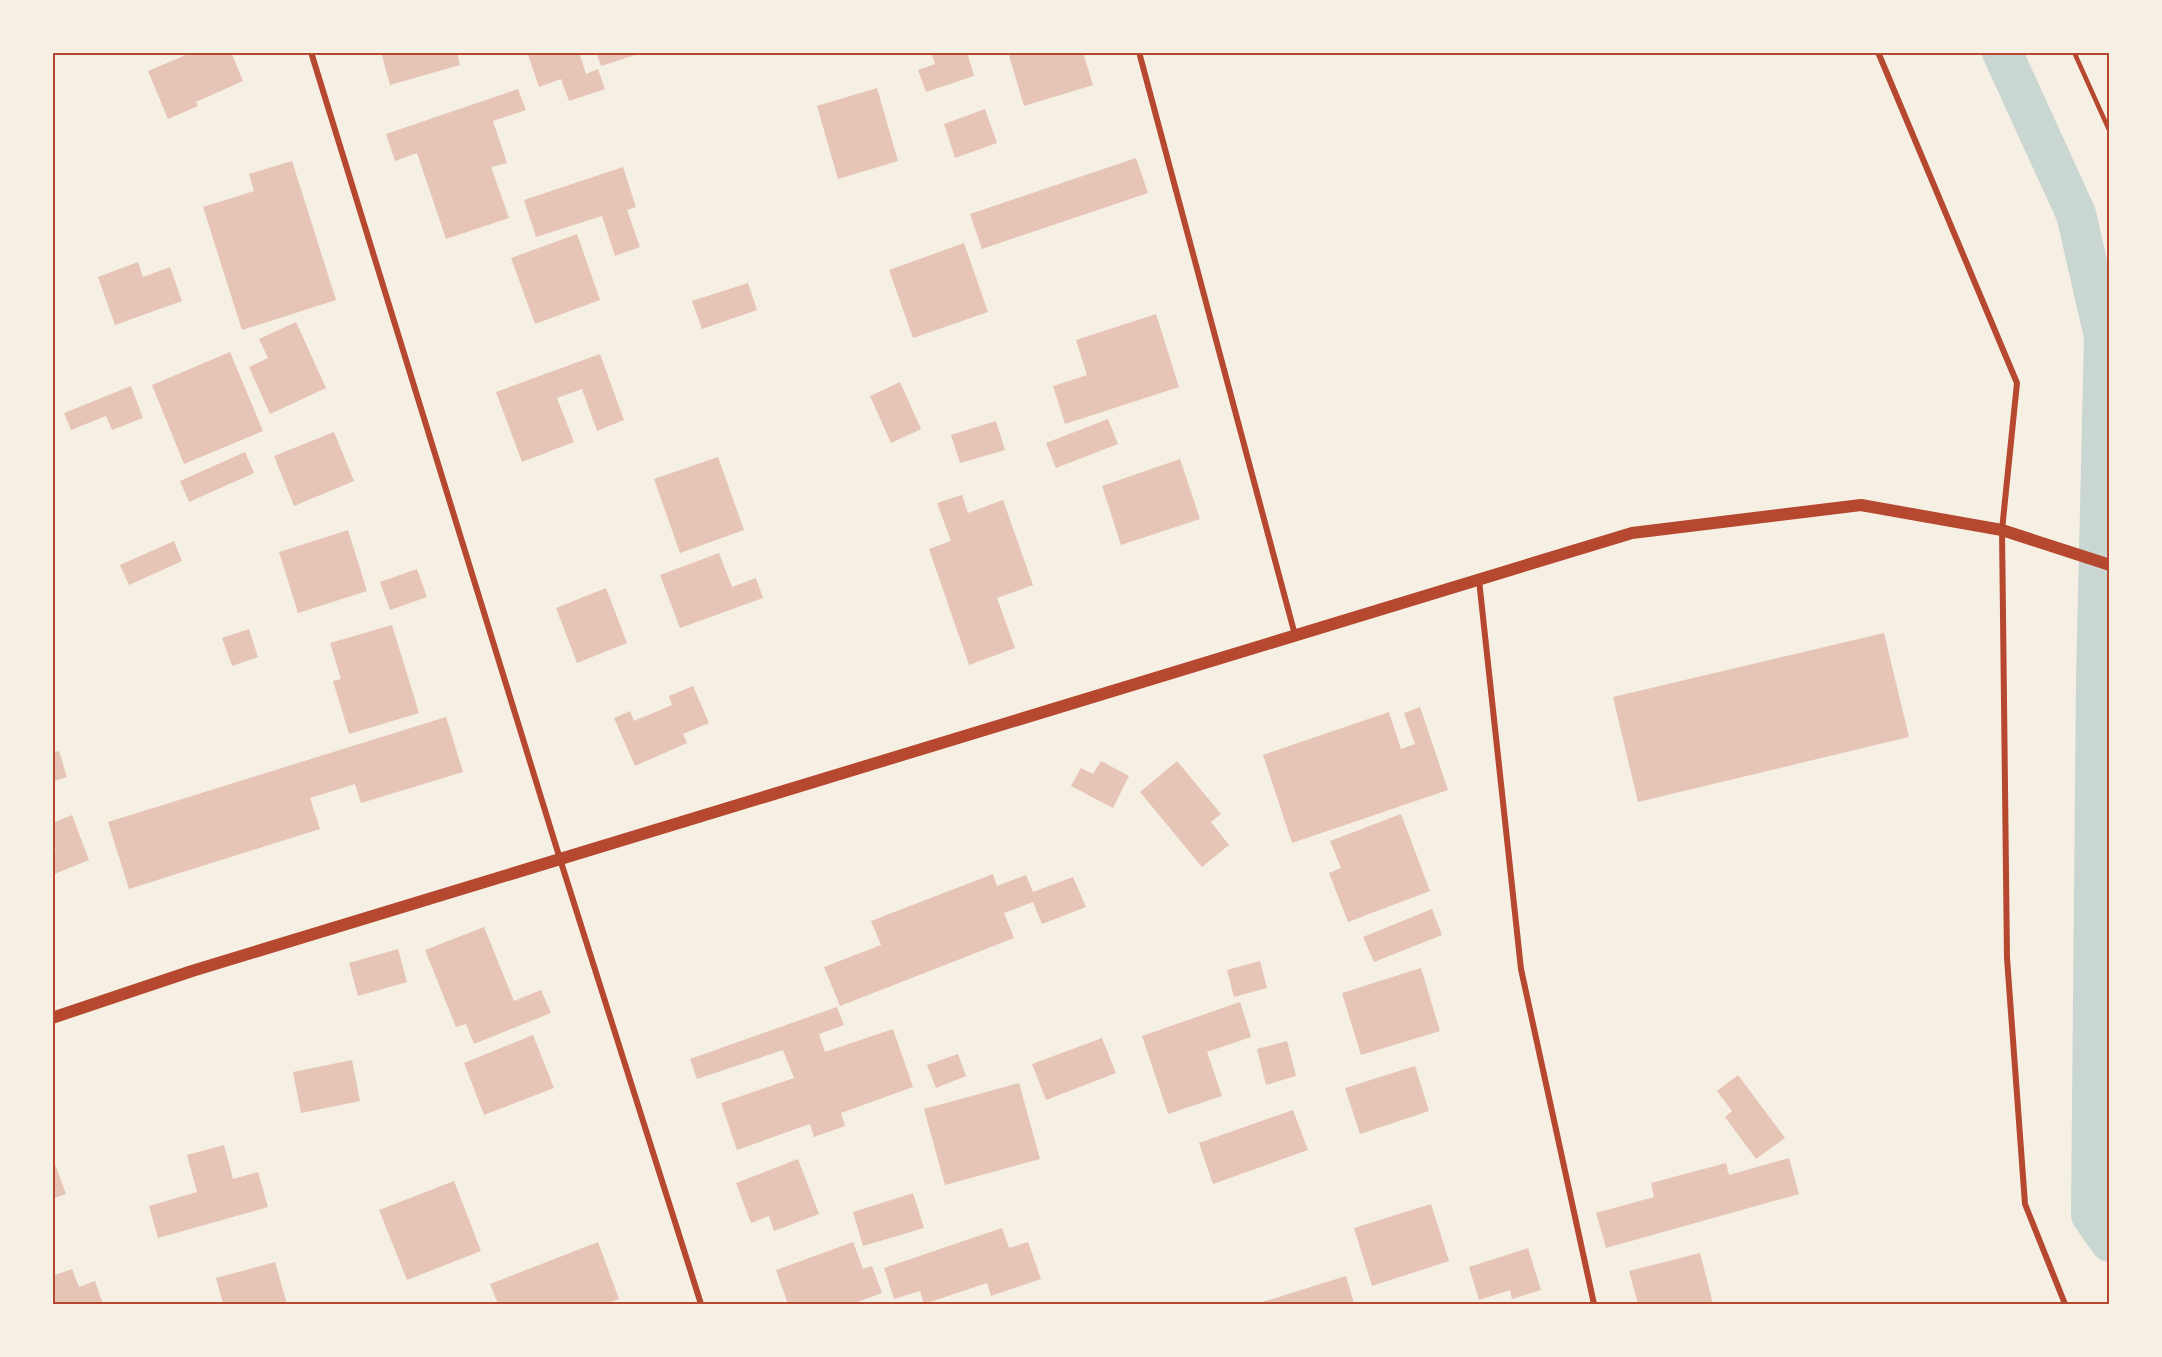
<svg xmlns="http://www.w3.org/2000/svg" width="2162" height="1357" font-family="Raleway,sans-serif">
<rect width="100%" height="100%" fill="#f6efe4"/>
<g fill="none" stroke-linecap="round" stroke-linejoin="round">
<!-- canal -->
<path stroke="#c9d6d2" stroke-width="40" d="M2002,52l74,162 28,122 -8,344 -5,535 19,27"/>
</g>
<!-- building -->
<path fill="#e6c5b7" d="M193,52h38l12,29 -47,21 2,4 -30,13 -20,-48z
M381,52h76l3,13 -70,20z
M527,52h52l7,22 12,-5 7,20 -36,12 -8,-22 -22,8z
M596,52h45v1l-40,13z
M931,52h36l7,24 -48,16 -8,-22 17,-6z
M1008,52h75l10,33 -69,21z
M877,88l21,73 -60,18 -21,-73z
M518,89l8,21 -33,11 14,42 -16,4 18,51 -63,21 -29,-86 -22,8 -9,-27z
M985,109l12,34 -42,15 -11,-34z
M1136,158l12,35 -166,56 -12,-35z
M292,161l44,139 -94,30 -39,-123 51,-16 -5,-17z
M623,167l13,40 -9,3 13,37 -25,9 -13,-40 -66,21 -12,-37z
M577,234l23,66 -65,24 -24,-66z
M964,243l24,69 -75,26 -24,-68z
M138,262l5,15 27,-10 12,34 -67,24 -17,-48z
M748,283l9,27 -55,19 -10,-28z
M1156,314l23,73 -114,37 -12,-38 34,-11 -11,-35z
M296,322l30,66 -56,26 -21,-47 19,-9 -9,-19z
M230,352l33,79 -79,33 -32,-79z
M600,354l24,66 -27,11 -15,-42 -25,9 17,44 -52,20 -26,-70z
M900,382l21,47 -30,14 -21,-47z
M131,386l12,32 -31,12 -6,-14 -35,14 -7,-17z
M1108,419l10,25 -62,24 -10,-25z
M996,421l9,29 -45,13 -9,-28z
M334,432l20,49 -60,25 -20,-50z
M245,452l9,21 -65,29 -9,-21z
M718,457l26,73 -64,23 -26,-74z
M1180,459l20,60 -79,26 -19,-59z
M962,495l6,18 35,-13 30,85 -36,13 18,50 -46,17 -40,-116 22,-8 -14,-38z
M348,530l19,61 -69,22 -19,-61z
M174,541l8,20 -53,24 -9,-20z
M719,553l13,34 24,-9 7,20 -83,30 -20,-53z
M417,569l10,28 -37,13 -10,-28z
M606,588l21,55 -50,20 -21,-55z
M392,625l27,88 -70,21 -16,-53 8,-2 -11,-36z
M249,629l9,28 -26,9 -10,-28z
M1884,633l25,104 -271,65 -25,-105z
M693,686l16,37 -26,11 4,9 -52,23 -21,-48 16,-7 4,10 38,-16 -3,-9z
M1420,707l28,83 -156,53 -29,-88 126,-43 12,37 14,-5 -11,-31z
M446,717l17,55 -102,31 -6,-19 -45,14 10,31 -191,60 -21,-67z
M59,751l8,26 -15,5v-29z
M1101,761l28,15 -16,32 -42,-22 10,-18 12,6z
M1177,761l44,53 -10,8 18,23 -27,22 -62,-75z
M1401,814l29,77 -82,31 -19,-49 12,-5 -11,-27z
M72,815l17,45 -37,15v-22l4,-2 -4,-9v-19z
M993,874l4,12 29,-11 7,17 40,-15 13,30 -44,17 -9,-22 -29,11 10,25 -174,68 -16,-39 57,-22 -10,-24z
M1432,909l10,26 -68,27 -11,-25z
M484,927l30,74 27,-11 10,23 -77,31 -8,-20 -10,3 -31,-77z
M398,949l9,33 -49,14 -9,-33z
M1260,961l7,27 -33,9 -7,-27z
M1421,968l19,63 -79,24 -19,-62z
M1240,1002l11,35 -44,15 15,44 -54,18 -26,-78z
M837,1007l7,18 -25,9 6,18 68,-23 20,58 -72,26 4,13 -31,11 -4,-13 -73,26 -16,-47 73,-25 -11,-28 -86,29 -7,-20z
M533,1035l21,53 -70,27 -20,-52z
M1102,1038l14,35 -70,27 -14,-36z
M1287,1041l9,35 -30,9 -9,-36z
M958,1054l8,22 -30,12 -9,-23z
M352,1060l8,41 -59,12 -8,-41z
M1415,1066l14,45 -69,23 -15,-46z
M1738,1075l47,63 -29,21 -31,-42 7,-6 -15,-20z
M1019,1083l21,76 -95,26 -21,-76z
M1293,1110l15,40 -95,34 -14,-41z
M224,1145l9,34 25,-7 10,35 -110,31 -9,-32 48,-14 -10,-37z
M52,1156l14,38 -14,5z
M1789,1158l10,36 -193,54 -10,-35 58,-16 -3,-14 75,-20 3,12z
M798,1159l21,55 -45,17 -5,-15 -18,7 -15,-40z
M454,1181l27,70 -74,29 -28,-70z
M913,1193l11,35 -61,18 -10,-34z
M1431,1204l18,57 -77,25 -18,-58z
M1002,1228l7,20 19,-6 13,37 -50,17 -4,-13 -63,21 -4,-13 -26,8 -10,-31z
M598,1242l21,57 -13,5h-108l-8,-20z
M853,1242l10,27 9,-3 10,27 -30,11h-49l-1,-1 -14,1 -12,-34z
M1528,1248l13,42 -29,9 -2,-9 -31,10 -10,-33z
M1700,1253l13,51h-75l-9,-33z
M275,1262l12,42h-64l-7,-26z
M72,1269l7,18 16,-6 8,23h-51v-28z
M1346,1276l8,27 -7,1h-91z"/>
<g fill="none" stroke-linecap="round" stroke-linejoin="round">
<!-- service -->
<path stroke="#b5482f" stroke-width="4.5" d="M2074,52l36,80"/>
<!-- minor -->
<path stroke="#b5482f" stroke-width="6" d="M311,52l249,807 141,445
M1139,52l156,583
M1878,52l139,331 -15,147 5,428 18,246 40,100
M1479,580l42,389 73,335"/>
<!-- secondary -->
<path stroke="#b5482f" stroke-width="12" d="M52,1018l140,-47 1440,-438 229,-28 141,25 108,35"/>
</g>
<!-- border -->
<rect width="2162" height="1357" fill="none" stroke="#f6efe4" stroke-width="108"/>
<rect x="54" y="54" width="2054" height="1249" fill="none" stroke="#b5482f" stroke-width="2"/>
</svg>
